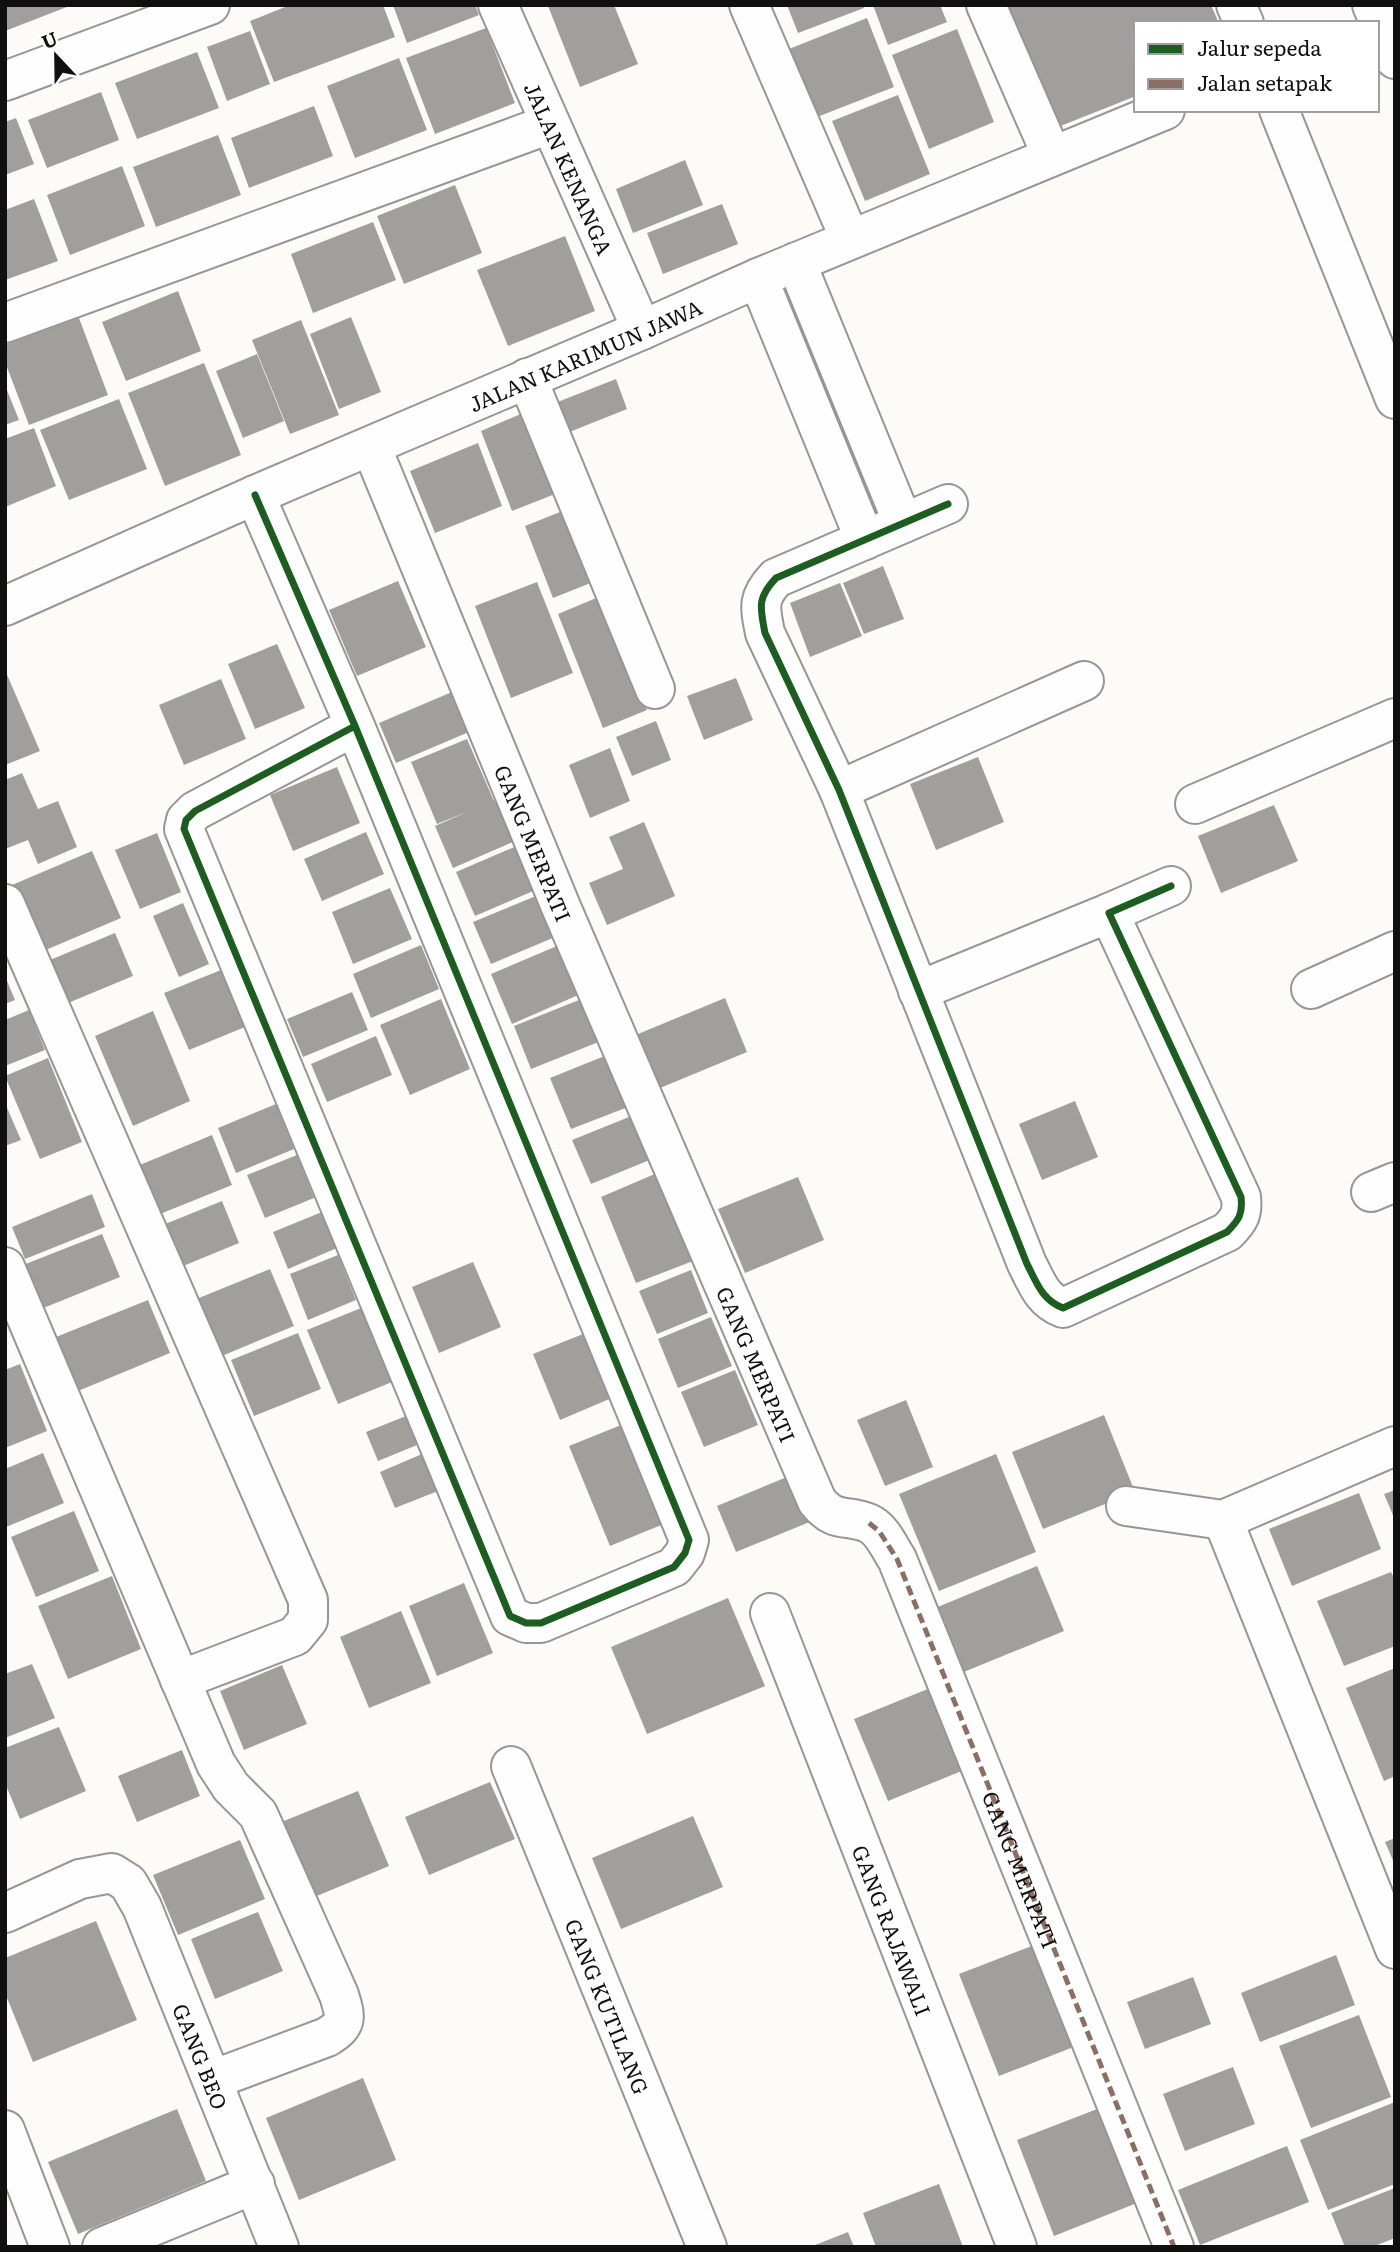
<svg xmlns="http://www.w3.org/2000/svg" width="1400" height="2252" font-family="Literata,serif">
<rect width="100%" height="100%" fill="#fcfbf7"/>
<!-- building -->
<path fill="#a09f9c" d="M5,5h67l-67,26z
M290,5h93l12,32 -121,45 -24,-61z
M393,5h82l4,10 -72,28z
M614,5l24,59 -58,23 -32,-81z
M787,5h76l1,3 -66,25z
M873,5h67l7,17 -59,23z
M1012,5h199l8,18h-83v73l-83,33 -49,-120z
M867,18l27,69 -77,30 -28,-68z
M486,28l29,75 -80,31 -29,-76z
M957,29l37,93 -65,27 -37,-94z
M250,31l20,53 -43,17 -20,-54z
M197,52l22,56 -82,31 -22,-56z
M399,58l28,72 -72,28 -28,-72z
M101,92l18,48 -72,28 -19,-48z
M898,95l32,79 -65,27 -33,-80z
M314,106l19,50 -84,32 -18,-50z
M16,118l18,46 -29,11v-53z
M218,135l23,60 -85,32 -23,-60z
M685,160l18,45 -70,28 -17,-44z
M122,166l23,60 -75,29 -23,-60z
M455,185l27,68 -78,31 -27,-68z
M34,199l24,62 -53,19v-70z
M722,204l16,40 -75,30 -16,-41z
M373,222l23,58 -83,33 -22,-59z
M565,236l30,75 -87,35 -31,-76z
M178,291l23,60 -75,30 -24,-59z
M351,317l30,75 -42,17 -29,-75z
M79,318l29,77 -79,30 -24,-63v-17z
M301,320l38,95 -49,19 -38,-94z
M257,354l27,67 -41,17 -27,-67z
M204,363l37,92 -76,31 -37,-93z
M616,379l11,30 -60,24 -12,-30z
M5,385l14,35 -14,5z
M119,399l28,70 -78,31 -29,-70z
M523,413l32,81 -43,17 -31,-80z
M34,428l22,58 -51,21v-68z
M478,443l24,63 -67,27 -25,-62z
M565,510l28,72 -40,16 -28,-72z
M883,566l21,53 -40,15 -21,-51z
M398,581l28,66 -69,29 -28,-66z
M537,582l36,91 -62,25 -36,-92z
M840,583l22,53 -52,21 -20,-54z
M601,596l46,114 -44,18 -45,-114z
M277,644l28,64 -50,21 -27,-65z
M5,670l35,81 -35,14z
M736,678l17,42 -49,20 -17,-44z
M221,679l25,60 -62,26 -25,-60z
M459,689l17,40 -80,34 -17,-40z
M656,721l15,39 -39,16 -16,-39z
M467,739l27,62 4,-2 17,42 -62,27 -18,-42 34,-15 -32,13 -26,-62z
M610,748l20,53 -40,17 -21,-53z
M978,757l26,65 -68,28 -26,-66z
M337,767l23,56 -67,28 -23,-56z
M22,773l16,36 20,-8 19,46 -39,17 -10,-24 -23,9v-69z
M1274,805l24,56 -77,32 -23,-57z
M644,822l31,74 -68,29 -18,-42 34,-14 -14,-32z
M366,832l18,42 -62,27 -18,-42z
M157,833l24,59 -41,17 -25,-59z
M519,845l19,44 -63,27 -19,-44z
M92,851l29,67 -80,34 -29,-67z
M390,888l22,51 -59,25 -21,-52z
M543,893l17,42 -69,29 -18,-42z
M183,903l26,61 -30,13 -26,-61z
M115,933l18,43 -77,32 -18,-43z
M571,940l21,49 -80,35 -21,-50z
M421,945l18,44 -68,29 -18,-44z
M221,970l24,57 -56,23 -25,-57z
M5,976l10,24 -10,4z
M352,992l16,38 -65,27 -16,-38z
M584,998l17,43 -70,28 -17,-43z
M725,998l22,54 -87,36 -22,-54z
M441,999l29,70 -60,26 -30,-70z
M29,1010l16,40 -40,16v-46z
M153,1011l37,90 -57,25 -38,-90z
M376,1036l16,39 -65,27 -16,-38z
M607,1055l21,52 -57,22 -21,-51z
M48,1058l34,84 -42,17 -35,-83z
M1075,1101l23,56 -56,23 -23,-56z
M5,1103l16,37 -16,6z
M276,1104l18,45 -58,24 -18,-45z
M634,1115l18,44 -61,25 -19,-44z
M212,1135l20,50 -77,31 -20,-49z
M297,1155l17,43 -49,20 -18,-43z
M657,1173l36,88 -57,22 -35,-86z
M798,1177l26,63 -79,33 -27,-64z
M92,1194l13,33 -80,32 -13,-32z
M222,1201l17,42 -68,28 -18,-42z
M322,1212l15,36 -49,21 -15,-37z
M102,1234l18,43 -79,32 -18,-44z
M338,1255l18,45 -48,20 -18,-46z
M473,1262l28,65 -62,26 -27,-66z
M270,1269l24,57 -77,32 -23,-58z
M691,1270l17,43 -51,21 -18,-43z
M148,1300l22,53 -92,38 -22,-54z
M366,1306l31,74 -59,24 -31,-74z
M711,1317l21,49 -54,22 -20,-49z
M588,1332l26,65 -54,23 -27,-66z
M298,1333l23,56 -67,27 -23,-56z
M20,1364l27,67 -42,17v-78z
M735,1370l23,55 -54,22 -23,-55z
M906,1400l27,67 -48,19 -28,-66z
M1104,1415l31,77 -92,37 -31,-77z
M406,1416l11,29 -39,16 -12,-29z
M631,1421l40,100 -61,25 -41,-100z
M43,1453l21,50 -58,24 -1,-58z
M422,1454l16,37 -43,17 -15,-36z
M996,1454l40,98 -97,39 -40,-97z
M794,1474l18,47 -76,31 -19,-46z
M1395,1490v30l-11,-26z
M1359,1493l22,56 -89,37 -23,-57z
M74,1511l25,60 -63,26 -25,-60z
M1037,1566l27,65 -110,45 -26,-65z
M1391,1572l4,8v66l-51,20 -27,-65z
M112,1576l29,73 -73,30 -30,-73z
M464,1583l29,70 -56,23 -28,-70z
M728,1598l37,88 -118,48 -36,-87z
M401,1611l30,72 -62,25 -29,-71z
M32,1664l23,54 -50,20v-64z
M282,1665l25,59 -63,26 -24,-59z
M1395,1668v108l-11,5 -38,-93z
M935,1686l34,82 -81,33 -34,-82z
M59,1727l27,64 -66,28 -15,-36v-35z
M182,1750l18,46 -63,26 -19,-46z
M490,1782l25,57 -86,36 -24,-58z
M358,1791l31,75 -89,37 -31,-76z
M693,1816l30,71 -102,42 -29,-71z
M1395,1838v27l-10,-23z
M240,1840l25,59 -87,36 -25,-60z
M258,1912l25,59 -68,28 -24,-60z
M96,1921l41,99 -104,42 -28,-69v-35z
M1037,1944l39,102 -77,30 -40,-102z
M1336,1955l19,50 -95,37 -19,-49z
M1193,1977l18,47 -66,25 -18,-47z
M1359,2015l32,82 -80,31 -32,-82z
M1233,2067l22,57 -70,27 -22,-57z
M363,2078l33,82 -97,40 -33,-82z
M1395,2102v82l-67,26 -28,-70z
M1105,2106l37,95 -88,35 -37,-96z
M177,2109l29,72 -128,53 -30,-72z
M1287,2146l22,56 -109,43 -22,-55z
M939,2184l24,63h-87l-13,-34z
M1395,2188v50l-23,9h-27l-14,-34z
M848,2232l6,15h-44z"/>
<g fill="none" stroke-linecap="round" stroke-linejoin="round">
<!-- minor casing -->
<g stroke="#969694" stroke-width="42">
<g id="minor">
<path id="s1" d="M498,5l144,325"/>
<path d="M749,5l101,234"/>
<path d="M986,5l66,151"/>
<path d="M1236,5l8,18"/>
<path d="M1372,5l23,54"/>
<path d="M5,81l205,-76"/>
<path d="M1279,110l116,289"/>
<path d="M796,262l107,261"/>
<path d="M758,278l107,262"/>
<path d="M5,323l545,-199"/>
<path d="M527,378l128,311"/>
<path id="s2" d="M371,446l190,461 256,594c18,23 30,13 51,22 14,6 21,24 29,36l277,688"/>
<path d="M255,495l100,231 334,814 -4,13 -11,14 -133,56h-15l-16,-7 -326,-787 2,-9 9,-9 160,-85"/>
<path d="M948,504l-172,74c-19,20 -16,29 -11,55l74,157 188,474c10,19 15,36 36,44l164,-76c12,-12 16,-18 14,-35l-132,-284 62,-27"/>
<path id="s3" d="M5,606l250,-111 387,-165 116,-52 407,-168"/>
<path d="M839,790l245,-109"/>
<path d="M1195,804l200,-86"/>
<path d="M5,904l303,696v20l-13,16 -115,44"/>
<path d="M1311,989l84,-38"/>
<path d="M918,991l191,-78"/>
<path d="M1371,1192l24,-10"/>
<path d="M5,1267l211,497 15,23 27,27 81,181c7,23 9,29 -12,42l-115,43"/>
<path d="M1126,1506l97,14 172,-74"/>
<path d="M1223,1520l172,429"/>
<path id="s4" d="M770,1613l247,634"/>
<path id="s5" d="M511,1766l196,481"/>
<path id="s6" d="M5,1913l75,-34 32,-6 16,10 14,24 137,340"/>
<path d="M5,2130l45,117"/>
<path d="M102,2247l153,-63"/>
</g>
</g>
<!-- minor -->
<use href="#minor" stroke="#fffefe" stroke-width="38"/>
<!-- quiet -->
<path stroke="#8d6e63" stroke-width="5" stroke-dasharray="10 5" stroke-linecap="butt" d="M869,1523l10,8 18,28 277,688"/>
<!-- cycleway casing -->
<g stroke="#fff" stroke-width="11">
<path id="cycleway" d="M255,495l100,231 334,814 -4,13 -11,14 -133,56h-15l-16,-7 -326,-787 2,-9 9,-9 160,-85
M948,504l-172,74c-19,20 -16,29 -11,55l74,157 188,474c10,19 15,36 36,44l164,-76c12,-12 16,-18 14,-35l-132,-284 62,-27"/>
</g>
<!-- cycleway -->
<use href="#cycleway" stroke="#1b5e20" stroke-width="7"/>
</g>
<g text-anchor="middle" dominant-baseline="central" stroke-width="7" stroke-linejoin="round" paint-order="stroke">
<!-- street labels -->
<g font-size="21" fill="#101010" stroke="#fff">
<text stroke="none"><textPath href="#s1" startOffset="178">JALAN KENANGA</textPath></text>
<text stroke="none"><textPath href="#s3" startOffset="632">JALAN KARIMUN JAWA</textPath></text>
<text stroke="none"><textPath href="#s2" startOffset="429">GANG MERPATI</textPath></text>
<text stroke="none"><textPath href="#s2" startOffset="996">GANG MERPATI</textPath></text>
<text stroke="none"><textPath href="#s2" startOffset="1584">GANG MERPATI</textPath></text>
<text stroke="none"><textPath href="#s4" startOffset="340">GANG RAJAWALI</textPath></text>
<text stroke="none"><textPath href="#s5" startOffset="259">GANG KUTILANG</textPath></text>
<text stroke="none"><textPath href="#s6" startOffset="322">GANG BEO</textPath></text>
</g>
</g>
<!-- border -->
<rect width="1400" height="2252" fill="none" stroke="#101010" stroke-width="14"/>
<!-- legend -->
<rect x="1134" y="21" width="245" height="91" fill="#ffffff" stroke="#9f9f9f" stroke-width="2"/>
<rect x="1148" y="44" width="35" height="10" fill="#1b5e20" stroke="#9f9f9f" stroke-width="2"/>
<text x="1197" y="56" font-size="21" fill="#101010">Jalur sepeda</text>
<rect x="1148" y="79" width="35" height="10" fill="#8d6e63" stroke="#9f9f9f" stroke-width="2"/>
<text x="1197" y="91" font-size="21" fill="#101010">Jalan setapak</text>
<!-- north arrow -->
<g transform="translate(56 56) rotate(338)" stroke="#ffffff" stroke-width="5" paint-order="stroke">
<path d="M0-5L12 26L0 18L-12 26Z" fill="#101010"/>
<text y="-10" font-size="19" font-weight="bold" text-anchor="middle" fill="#101010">U</text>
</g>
</svg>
